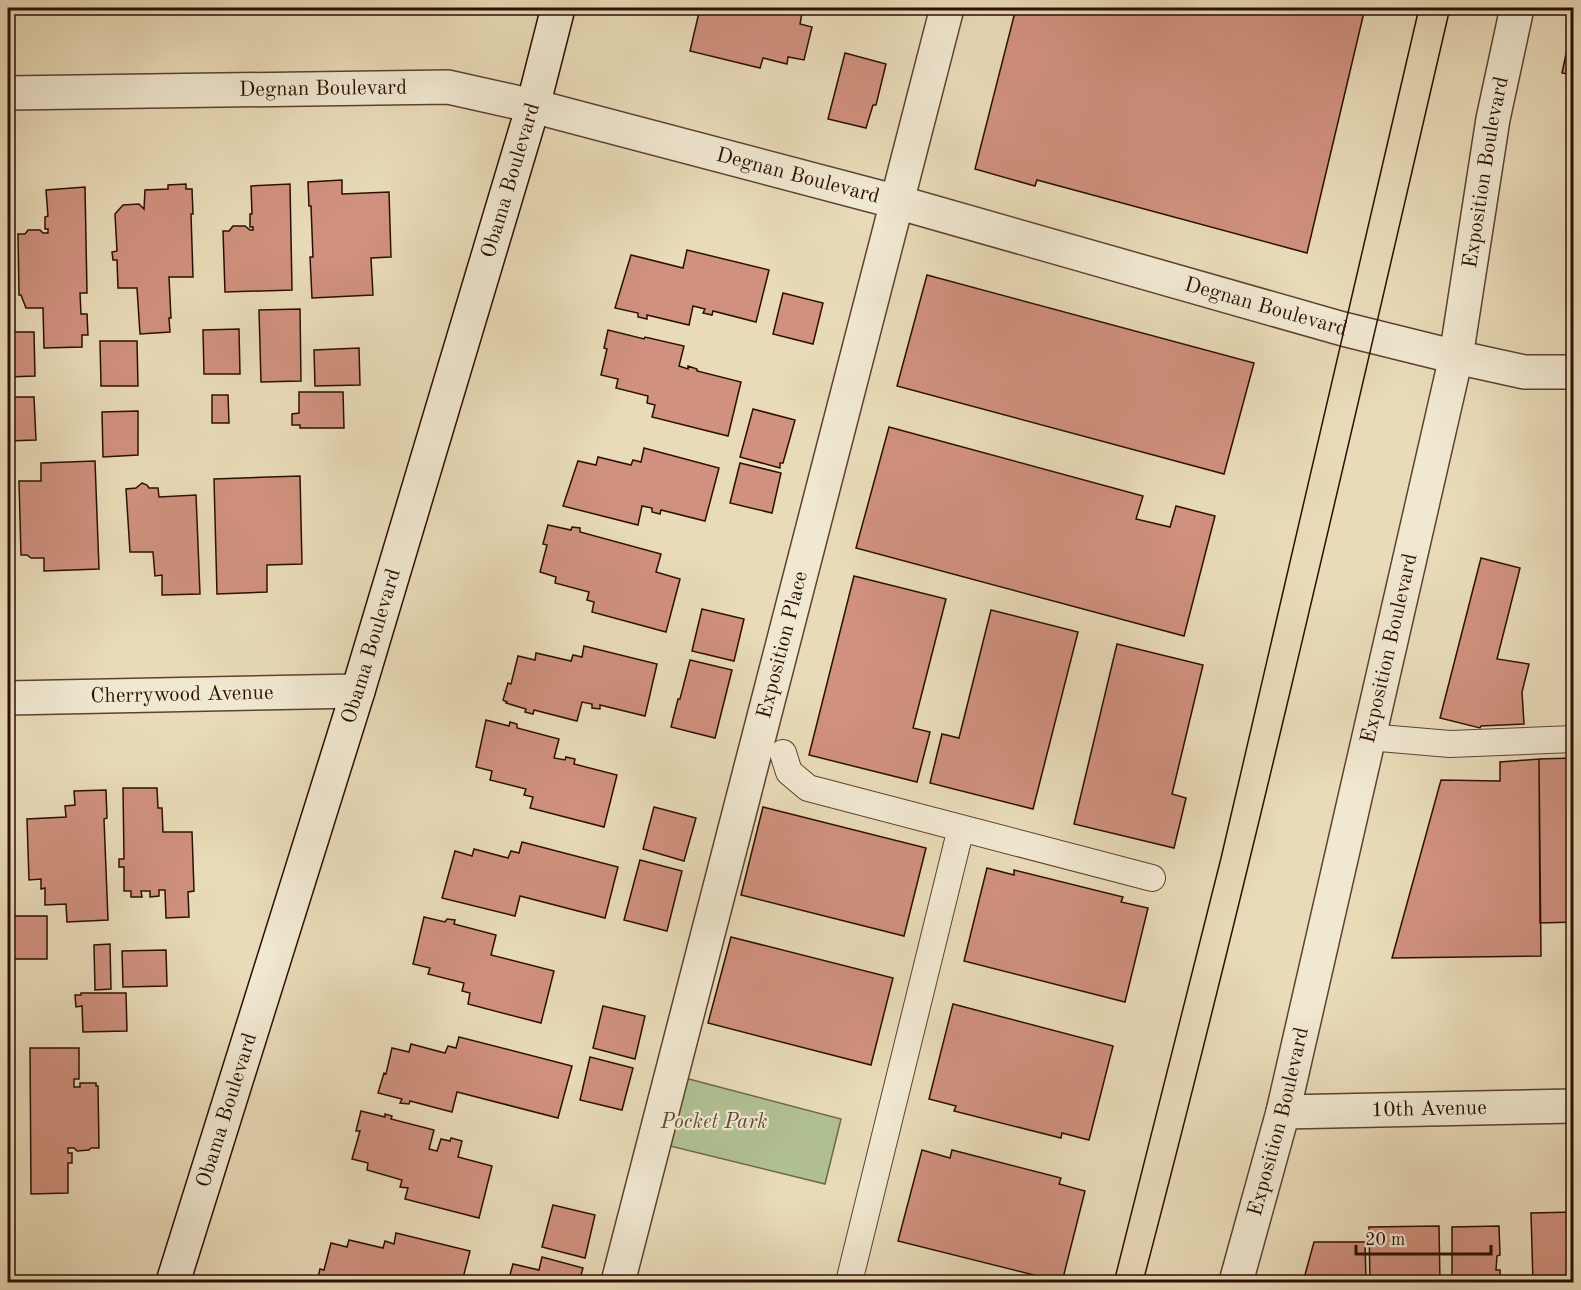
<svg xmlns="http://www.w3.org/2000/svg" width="1581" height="1290" font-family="'Old Standard TT',serif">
<rect width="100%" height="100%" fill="#e9dbb8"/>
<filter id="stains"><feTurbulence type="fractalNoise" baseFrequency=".00333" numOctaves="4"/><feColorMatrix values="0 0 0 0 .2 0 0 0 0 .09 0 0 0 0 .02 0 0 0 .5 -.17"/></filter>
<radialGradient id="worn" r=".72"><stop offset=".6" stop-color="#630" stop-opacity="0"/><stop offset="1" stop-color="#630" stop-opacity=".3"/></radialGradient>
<!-- green -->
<path fill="#b1c193" stroke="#6e684c" stroke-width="1.5" d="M685,1078l156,41 -16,65 -159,-39z"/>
<!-- building -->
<path fill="#d0917e" stroke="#2c0f04" stroke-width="1.5" d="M700,8h85l-1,1 18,4 -2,11 12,3 -8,33 -16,-3 -1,7 -24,-6 -3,10 -70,-17z
M1016,8h349l-58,245 -270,-73 -2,6 -60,-17z
M1574,17v58l-12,-2z
M845,53l41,11 -10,41h-3l-7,23 -38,-9z
M342,180v14l47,-2 2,65 -20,1 2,37 -61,3 -2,-41h3l-2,-51h-2l-1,-24z
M186,184v5h6l1,25h-2l2,63h-24l2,41h-2l1,14 -30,2 -3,-46h-19l-1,-28h-4l-1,-8 5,-1 -2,-37 8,-9 16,-1 5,5 1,-19 23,-1v-4z
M290,184l2,106 -67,2 -2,-61h6l4,-5h12l5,4h3v-3h-3v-13h2l-1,-28z
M85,187l2,106h-7l1,21h6l1,21h-6v12l-38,1 -1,-40h-17l-5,-13h-2l-1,-61h7l3,-4h12l3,3h5v-4h-3v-12l3,-1 -2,-26z
M687,250l82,20 -13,52 -43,-11 -1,4 -9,-2 2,-4 -12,-3 -4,19 -42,-10v4l-9,-2v-4l-23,-5 16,-53 52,13z
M927,275l327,88 -30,111 -327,-88z
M783,293l40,10 -10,41 -40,-10z
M300,309l1,72 -40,1 -2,-72z
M239,329l1,45h-36l-1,-44z
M608,330l36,9 1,-2 39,9 -5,20 9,3v-3l9,3v2l44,11 -13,54 -76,-19 3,-12 -8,-2 1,-7 -32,-8 2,-9 -17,-4 6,-26 -3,-1z
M8,332h26l1,44 -27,1z
M100,341h37l1,45h-37z
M359,348l1,37 -45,1 -1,-36z
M299,392h44l1,36h-44v-3h-8v-11l7,-1z
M212,395h16l1,28h-17z
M8,397h26l2,43 -28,1z
M753,409l42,11 -12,43h-3v5l-40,-11z
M138,411v44l-35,2 -1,-45z
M889,427l254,69 -7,23 34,8 6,-21 39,10 -31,120 -328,-88z
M644,448l75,20 -14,53 -44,-11 -1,4 -8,-2v-4l-10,-2 -4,19 -75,-19 15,-45 18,4 2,-8 33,8 2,-5 8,2z
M95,461l4,108 -55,2v-13h-13l-4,-3h-6l-2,-74h22v-18z
M740,463l41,10 -9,40 -42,-10z
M300,476l2,88 -35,1v27l-50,2 -3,-115z
M142,483l5,2 2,3h9l1,9 37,-2 4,99 -38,1v-20l-7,1 -2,-24h-23l-4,-63 10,-1z
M548,525l23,5 1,-3 8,1v4l81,22 -5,18 24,7 -14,53 -74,-20 2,-10 -7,-2 2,-8 -34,-9 1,-6 -16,-5 7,-27 -4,-1z
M1481,558l39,10 -23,91 32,5 -7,28 2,32 -43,2 -1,2 -40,-10z
M854,576l92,23 -33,129 17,4 -13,50 -108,-27z
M702,609l42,10 -10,42 -42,-10z
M991,610l87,22 -45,177 -103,-26 12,-49 17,4z
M1117,644l86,21 -31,129 14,4 -12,50 -100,-24z
M584,646l73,18 -12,52 -45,-11v4l-8,-1v-4l-10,-2 -5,19 -43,-11 -1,4 -8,-2 1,-3 -20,-6 1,-1 -4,-2 5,-17 3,1 7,-28 17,4 1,-7 35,8 2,-6 9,2z
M690,660l42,10 -17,68 -44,-11 7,-28h2z
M486,720l23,6 1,-4 7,2v4l42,11 -5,19 11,2 1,-3 9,2 -1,5 43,11 -13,52 -74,-19 3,-11 -9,-2 2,-6 -36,-9 2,-9 -16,-4z
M1574,758v164l-34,1 -1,-164z
M1539,759l2,197 -149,2 49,-178 59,1v-19z
M123,788h34l1,20h4l1,24h29l2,59 -6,1 1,25 -23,1 -1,-28h-6v6l-9,1v-6h-9l1,6h-11v-6h-7v-24h-5v-8h5z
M106,790l1,28 -3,1 4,101 -41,2 -1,-18 -21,1v-17l-4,1v-10l-12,1 -2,-61 39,-2 -1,-11 10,-1 -1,-14z
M654,807l42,11 -12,43 -41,-12z
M763,807l163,41 -22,88 -163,-41z
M522,842l96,25 -13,51 -85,-22 -5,20 -73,-18 13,-47 17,5 2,-7 34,9 3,-7 8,2z
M640,860l42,11 -15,60 -43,-11z
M987,868l27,7v-5l109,27 -2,5 27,6 -23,94 -161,-41z
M12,916h35v43h-35z
M424,917l21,5 2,-3 8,1 -1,4 42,11 -5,20 63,16 -13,52 -73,-19 2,-11 -8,-2 2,-8 -36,-9 2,-6 -17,-4z
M731,937l162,41 -22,87 -163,-42z
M110,944l1,45 -16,1 -1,-45z
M166,950l1,36 -44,1 -1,-36z
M81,993h45l1,38 -44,1 -1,-26 -6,1 -1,-12h6z
M953,1004l160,42 -24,94 -27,-7 -1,5 -107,-27 2,-5 -27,-7z
M603,1006l42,10 -10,43 -42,-11z
M459,1037l113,29 -14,52 -101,-26 -5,20 -42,-11 -1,3 -9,-1 2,-4 -24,-6 6,-20 2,1 6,-26 17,4 2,-8 34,9 3,-7 8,2z
M30,1048h49v31h-5v8h6v-4h16v3h2l1,62h-8l-2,2 -12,1 -3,-3h-6v5h4v10h-4v30l-37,1z
M590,1057l43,11 -11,42 -42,-10z
M361,1111l24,6v-3l7,2 -1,3 43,11 -5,19 8,2 4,-12 9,2 1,-3 11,3 -4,16 34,9 -13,52 -74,-19 3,-11 -8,-1 2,-7 -35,-10 1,-7 -16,-4 8,-28h-4z
M922,1150l28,8 2,-8 109,28 -2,6 26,7 -23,91 -164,-41z
M553,1205l42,10 -10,43 -43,-11z
M1574,1212v70h-41l-2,-69z
M1439,1226l1,56h-70l-1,-55z
M1499,1226l1,29 -3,1 -1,14h4v12h-48v-55z
M396,1233l74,18 -8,31h-145l3,-13 4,1 7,-27 16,4 2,-7 34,8 2,-7 9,3z
M1314,1242h51l1,40h-63z
M542,1257l41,11 -4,14h-71l5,-18 26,6z"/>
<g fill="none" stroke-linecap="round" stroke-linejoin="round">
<!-- service casing -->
<g stroke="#5b4231" stroke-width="28">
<path id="service" d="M1368,737l82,7 124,-5
M783,753l6,19 19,16 344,90
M849,1282l112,-454"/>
</g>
<!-- minor casing -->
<g stroke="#5b4231" stroke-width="36">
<g id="minor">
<path id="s1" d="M8,698l350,-7"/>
<path id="s2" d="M1283,1112l291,-6"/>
<path id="s3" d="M618,1282l329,-1274"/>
</g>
</g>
<!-- tertiary casing -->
<g stroke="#5b4231" stroke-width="36">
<g id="tertiary">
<path id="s4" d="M8,93l440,-6 85,19 364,96 446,127 113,28 68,15h50"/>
<path id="s5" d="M1236,1282l47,-170 173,-755 37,-238 24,-111"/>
</g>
</g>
<!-- secondary casing -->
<g stroke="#2c0f04" stroke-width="36">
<g id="secondary">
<path id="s6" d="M173,1282l185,-591 175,-585 25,-98"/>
</g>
</g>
<!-- service -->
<use href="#service" stroke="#f1e8d1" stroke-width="26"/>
<!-- minor -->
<use href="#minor" stroke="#f1e8d1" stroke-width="33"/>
<!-- tertiary -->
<use href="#tertiary" stroke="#f1e8d1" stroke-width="33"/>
<!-- secondary -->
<use href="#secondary" stroke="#f1e8d1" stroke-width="33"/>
<!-- tram -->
<path stroke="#2c0f04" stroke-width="1.5" d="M1114,1282l107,-424 198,-850
M1143,1282c111,-422 208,-849 307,-1274"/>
</g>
<g text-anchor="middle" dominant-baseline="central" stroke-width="4.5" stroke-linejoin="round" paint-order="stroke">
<!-- street labels -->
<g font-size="21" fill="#2c0f04" stroke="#f1e8d1">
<text stroke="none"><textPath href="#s4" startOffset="315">Degnan Boulevard</textPath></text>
<text stroke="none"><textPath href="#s5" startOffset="1138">Exposition Boulevard</textPath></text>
<text stroke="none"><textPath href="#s4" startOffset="801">Degnan Boulevard</textPath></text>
<text stroke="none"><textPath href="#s6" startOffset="1152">Obama Boulevard</textPath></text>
<text stroke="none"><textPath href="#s4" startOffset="1287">Degnan Boulevard</textPath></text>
<text stroke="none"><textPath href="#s3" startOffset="658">Exposition Place</textPath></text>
<text stroke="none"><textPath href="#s6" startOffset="666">Obama Boulevard</textPath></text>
<text stroke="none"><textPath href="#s5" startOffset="652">Exposition Boulevard</textPath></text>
<text stroke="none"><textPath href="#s1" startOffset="174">Cherrywood Avenue</textPath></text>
<text stroke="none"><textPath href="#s2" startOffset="146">10th Avenue</textPath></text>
<text stroke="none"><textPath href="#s6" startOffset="180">Obama Boulevard</textPath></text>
<text stroke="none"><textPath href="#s5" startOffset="166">Exposition Boulevard</textPath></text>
</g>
<!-- park labels -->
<g font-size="21" font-style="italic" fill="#5b4d36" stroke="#f1e8d1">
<text x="714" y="1122">Pocket Park</text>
</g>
</g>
<!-- margin -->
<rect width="1581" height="1290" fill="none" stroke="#e9dbb8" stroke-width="30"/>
<rect x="9" y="9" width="1563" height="1272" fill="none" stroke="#2c0f04" stroke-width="3"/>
<rect x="15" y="15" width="1551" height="1260" fill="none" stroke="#2c0f04" stroke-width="1.5"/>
<!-- scale -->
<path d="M1356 1245v9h135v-9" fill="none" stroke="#2c0f04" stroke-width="3"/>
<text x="1365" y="1245" font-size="18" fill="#2c0f04" stroke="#f1e8d1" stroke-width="4.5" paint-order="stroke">20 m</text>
<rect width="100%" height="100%" filter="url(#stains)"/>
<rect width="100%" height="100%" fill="url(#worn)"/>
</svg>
